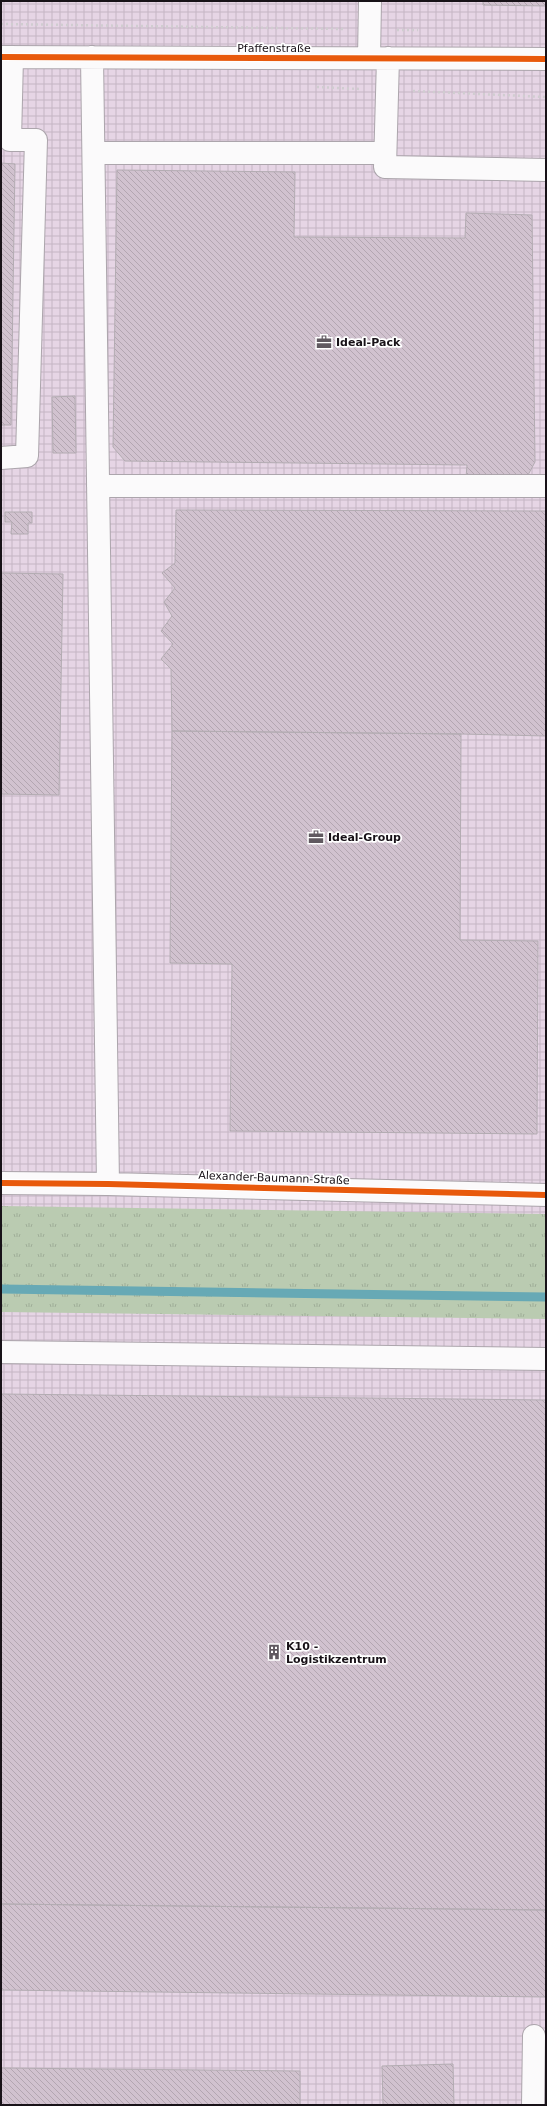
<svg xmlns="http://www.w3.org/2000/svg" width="547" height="2106" font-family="'DejaVu Sans',sans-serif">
<defs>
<pattern id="industrial-grid" width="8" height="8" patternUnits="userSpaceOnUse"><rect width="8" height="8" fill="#e6d5e5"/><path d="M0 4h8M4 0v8" fill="none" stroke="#c5b6c4"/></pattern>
<pattern id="grass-tufts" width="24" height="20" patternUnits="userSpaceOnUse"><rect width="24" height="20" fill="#bacbb1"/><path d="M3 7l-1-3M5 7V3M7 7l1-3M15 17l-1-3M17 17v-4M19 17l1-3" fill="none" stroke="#9fad98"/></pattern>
<pattern id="building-back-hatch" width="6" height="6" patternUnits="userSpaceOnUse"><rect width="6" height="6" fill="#d1c2cf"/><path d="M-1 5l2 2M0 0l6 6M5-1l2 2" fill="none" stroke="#b3a6b1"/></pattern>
</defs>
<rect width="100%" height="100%" fill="#e6dde6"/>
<!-- industrial -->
<path fill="url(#industrial-grid)" d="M1,1h545v2104h-545z"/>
<!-- grass -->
<path fill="url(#grass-tufts)" d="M1,1206l545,8v105l-545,-7z"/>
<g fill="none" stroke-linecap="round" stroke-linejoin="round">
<!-- stream -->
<path stroke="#67a9b5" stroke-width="9" d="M1,1289l545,8"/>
</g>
<!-- building -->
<path fill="url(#building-back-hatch)" stroke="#b3acb2" d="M483,1h63v5l-63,-1z
M1,163l14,1 -4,261h-10z
M117,170l178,2 -1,65 171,1 1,-25 66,2 3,247 -7,13 -62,3 1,-13 -342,-4 -12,-14z
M75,396l1,57h-23l-1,-56z
M176,510l370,1v225l-85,-2 -289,-3 -1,-62 -10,-10 12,-15 -12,-13 11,-15 -8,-14 11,-14 -13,-15 13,-10z
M5,512h27v11h-4v11h-17l1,-12h-7z
M1,573l62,1 -4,221 -58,-1z
M172,731l289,3 -1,206 78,1 -1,193 -307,-3 2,-167 -62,-1z
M1,1394l545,6v510l-545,-6z
M1,1904l545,6v87l-545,-7z
M453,2064l1,41h-71l-1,-39z
M1,2068l299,3v34h-299z"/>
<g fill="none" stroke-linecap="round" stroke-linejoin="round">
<!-- minor casing -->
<g stroke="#aca5ac" stroke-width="24">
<path id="minor" d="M1,57l545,2
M92,57l16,1127
M369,58l1,-57
M388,58l-3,109 161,3
M94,153h291
M1,458l26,-2 9,-316h-26l2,-83
M98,486h448
M1,1183l107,1 438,11
M1,1352l545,7
M533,2105l1,-69"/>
</g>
<!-- path -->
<path stroke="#d0cdd0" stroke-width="2.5" stroke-dasharray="2 3" stroke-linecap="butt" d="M1,24l343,5
M397,30h21
M317,87l43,2
M413,91l133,6"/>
<!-- minor -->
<use href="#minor" stroke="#fbfafb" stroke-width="22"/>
<!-- cycleway casing -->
<g stroke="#fff" stroke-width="8">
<path id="cycleway" d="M1,57l545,2
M1,1183l107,1 438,11"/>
</g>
<!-- cycleway -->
<use href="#cycleway" stroke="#e8590c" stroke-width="6"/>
</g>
<!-- icons -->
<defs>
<g id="office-bare" transform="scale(1.2)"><path d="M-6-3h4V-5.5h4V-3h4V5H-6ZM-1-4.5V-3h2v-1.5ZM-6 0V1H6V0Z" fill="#605960" stroke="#fff" stroke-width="2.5" paint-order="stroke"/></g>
<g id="building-bare" transform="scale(1.2)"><path d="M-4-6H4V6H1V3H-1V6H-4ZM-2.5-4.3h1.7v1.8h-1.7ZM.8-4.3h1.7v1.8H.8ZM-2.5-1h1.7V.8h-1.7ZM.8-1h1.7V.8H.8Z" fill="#605960" stroke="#fff" stroke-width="2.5" paint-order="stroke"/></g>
</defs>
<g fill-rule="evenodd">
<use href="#office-bare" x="324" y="342"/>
<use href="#office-bare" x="316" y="837"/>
<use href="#building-bare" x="274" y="1652"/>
</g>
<g text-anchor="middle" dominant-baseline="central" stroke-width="3.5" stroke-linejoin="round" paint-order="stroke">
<!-- street labels -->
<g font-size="11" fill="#181218" stroke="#fff">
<text x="274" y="48">Pfaffenstraße</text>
<text transform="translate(274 1178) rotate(2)">Alexander-Baumann-Straße</text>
</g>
<!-- poi labels -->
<g font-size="11" font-weight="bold" fill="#181218" stroke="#fff" text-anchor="start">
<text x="336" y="342">Ideal-Pack</text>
<text x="328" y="837">Ideal-Group</text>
<text x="286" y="1646">K10 -<tspan x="286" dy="13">Logistikzentrum</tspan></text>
</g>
</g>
<!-- border -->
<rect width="547" height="2106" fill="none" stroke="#181218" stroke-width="4"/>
</svg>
